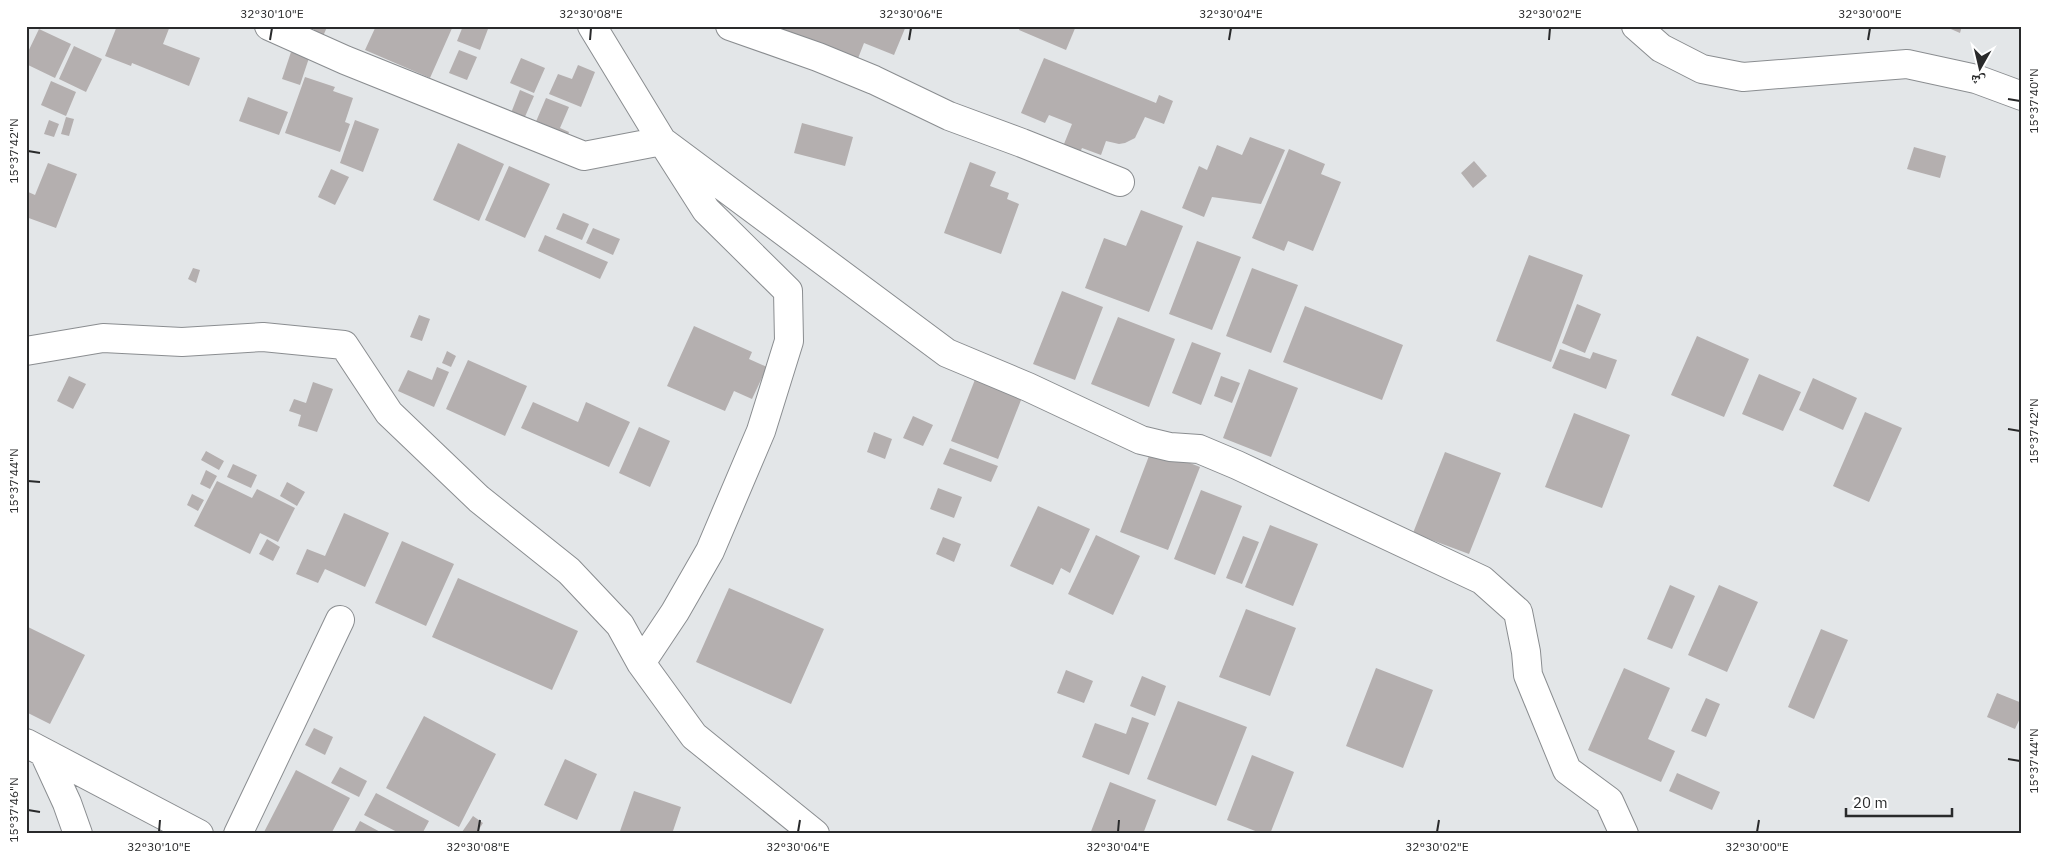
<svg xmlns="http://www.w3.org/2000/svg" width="2048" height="860" font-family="'IBM Plex Sans','Noto Naskh Arabic',sans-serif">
<rect width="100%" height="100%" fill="#e3e6e8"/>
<!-- building -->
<path fill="#b4afaf" d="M117,26h53l-7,18 37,14 -11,28 -57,-23 -1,3 -26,-10z
M315,26l12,1 -6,14 -10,-4z
M376,26h77l-23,52 -65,-28z
M463,26h19l6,3 -8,21 -23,-9z
M783,26h123l-12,29 -30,-12 -7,18 -76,-30z
M1020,26h56l-10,24 -47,-20z
M1944,26h18l-2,7z
M39,29l32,15 -16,34 -29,-14v-8z
M74,46l28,13 -16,33 -27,-13z
M459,50l18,7 -10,23 -18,-7z
M291,52l18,6 -9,27 -18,-6z
M521,58l24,10 -11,25 -24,-10z
M1044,58l112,45 3,-8 14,6 -9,23 -19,-7 -10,21 -10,5 -6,1 -13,-3 -5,14 -19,-7 -3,7 -17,-6 10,-25 -23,-9 -4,8 -24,-10z
M578,65l17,7 -14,35 -32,-13 9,-20 14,5z
M305,77l30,10 -2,4 20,7 -8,24 5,2 -10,28 -55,-19z
M51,81l25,11 -10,24 -25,-11z
M520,90l14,6 -10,23 -13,-6z
M248,97l40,15 -9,23 -40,-14z
M546,98l23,9 -9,21 9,4 -5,13 -32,-14z
M66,117l8,2 -5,17 -8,-2z
M49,120l10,4 -5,13 -10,-3z
M355,120l24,9 -16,43 -23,-9z
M802,123l51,14 -8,29 -51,-13z
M1250,137l35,13 -24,54 -49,-7 -8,20 -22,-9 17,-42 8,4 10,-25 25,10z
M458,143l46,21 -25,57 -46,-21z
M1914,147l32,9 -6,22 -33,-9z
M1289,149l36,15 -4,10 20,8 -28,69 -25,-10 -4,10 -32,-13z
M1474,161l13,15 -14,12 -12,-15z
M970,162l26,10 -6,14 19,7 -2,6 12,5 -18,50 -57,-21z
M48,163l29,11 -21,54 -30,-11v-26l9,4z
M509,166l41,18 -25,54 -40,-18z
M331,169l18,8 -14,28 -17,-8z
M1141,210l42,16 -34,86 -64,-24 19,-50 22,8z
M563,213l26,11 -7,16 -26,-11z
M593,228l27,11 -7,16 -27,-12z
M545,235l63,27 -8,17 -62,-28z
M1197,241l44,16 -29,73 -43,-16z
M1529,255l54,20 -32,87 -55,-21z
M193,268l7,2 -4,13 -8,-4z
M1252,268l46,17 -27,68 -45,-17z
M1062,291l41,16 -28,73 -42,-16z
M1577,304l24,10 -16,39 -23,-10z
M1305,306l98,39 -21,55 -99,-38z
M419,315l11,4 -8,22 -12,-4z
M1118,317l57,22 -26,68 -58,-23z
M694,326l58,26 -3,7 18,8 -15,32 -18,-8 -9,20 -58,-25z
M1697,336l52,23 -25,58 -53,-22z
M1192,342l29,11 -20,52 -29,-12z
M1560,349l30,10 3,-7 24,8 -11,29 -54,-21z
M447,351l9,5 -5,11 -9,-4z
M468,360l59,26 -22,50 -59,-27z
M437,367l12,5 -15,35 -36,-16 10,-21 24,10z
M1249,369l49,19 -27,69 -48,-19z
M1759,374l42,18 -18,39 -41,-17z
M69,376l17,8 -13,25 -16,-8z
M1221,376l19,7 -8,20 -18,-7z
M976,377l47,18 -25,64 -47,-18z
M1813,378l44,20 -14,32 -44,-20z
M313,382l20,7 -16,43 -19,-6 3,-11 -12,-4 5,-12 12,4z
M533,402l45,20 8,-20 44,20 -21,45 -88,-39z
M1865,412l37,16 -33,74 -36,-16z
M1574,413l56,22 -28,73 -57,-21z
M913,416l20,9 -10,21 -20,-8z
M639,427l31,14 -20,46 -31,-14z
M874,432l18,7 -7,20 -18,-7z
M950,448l48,18 -7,16 -48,-18z
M1152,448l48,19 -32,83 -48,-18z
M206,451l18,10 -5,9 -18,-10z
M1445,452l56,21 -32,81 -56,-21z
M233,464l24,11 -6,13 -24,-11z
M206,470l11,6 -7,13 -10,-5z
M217,481l35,17 5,-9 38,19 -17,34 -18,-9 -10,21 -56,-28z
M287,482l18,10 -8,14 -17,-10z
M938,488l24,9 -8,21 -24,-9z
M1201,490l41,16 -27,69 -41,-16z
M192,494l12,6 -6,11 -11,-6z
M1038,506l52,23 -20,44 -9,-5 -8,17 -43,-19z
M344,513l45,20 -24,54 -40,-18 -7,14 -22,-9 11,-25 18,7z
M1270,525l48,19 -25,62 -48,-19z
M1096,535l44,21 -27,59 -45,-21z
M1243,536l16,6 -17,42 -16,-6z
M943,537l18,7 -7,18 -18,-8z
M267,539l13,8 -7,14 -14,-7z
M402,541l52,23 -28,62 -51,-23z
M458,578l120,53 -26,59 -120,-53z
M1670,585l25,11 -23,53 -25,-10z
M1719,585l39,17 -31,70 -39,-17z
M729,588l95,41 -33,75 -95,-42z
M1246,609l50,19 -26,68 -51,-19z
M26,626l59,29 -35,69 -24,-12z
M1821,629l27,11 -34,79 -26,-12z
M1376,668l57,22 -30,78 -57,-22z
M1624,668l46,20 -22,51 27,12 -14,31 -73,-32z
M1066,670l27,11 -9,22 -27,-10z
M1142,676l24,10 -11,30 -25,-10z
M1997,693l25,10v11l-7,15 -28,-12z
M1706,698l14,6 -14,33 -15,-6z
M1178,701l69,26 -31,79 -69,-27z
M424,716l72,38 -37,73 -73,-39z
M1132,717l17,6 -20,52 -47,-18 13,-34 31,11z
M314,728l19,9 -8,18 -20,-10z
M1252,755l42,17 -24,62h-7l-36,-14z
M565,759l32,15 -20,46 -33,-15z
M340,767l27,14 -8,16 -28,-14z
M296,770l54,28 -19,36h-68z
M1677,773l43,19 -8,18 -43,-19z
M1110,782l46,18 -13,34h-53z
M634,791l47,16 -9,27h-53z
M376,793l53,28 -7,13h-21l-37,-19z
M473,816l10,7 -7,11h-11l-3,-2z
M360,821l24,13h-31z"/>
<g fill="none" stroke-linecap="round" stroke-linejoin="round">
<!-- minor casing -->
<g stroke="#8a8d90" stroke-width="30">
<path id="minor" d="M269,26l76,34 239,96 78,-15 44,69 82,81 1,50 -28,90 -51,120 -35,61 -34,51
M592,26l70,115 285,212 81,34 113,53 29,7 29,2 38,16 245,115 36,32 8,40 2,23 39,95 42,31 15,33
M730,26l88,31 56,23 75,36 73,27 98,39
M1636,26l25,22 41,21 41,8 164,-13 69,15 46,17
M26,351l77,-13 79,4 81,-5 81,8 45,68 90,86 90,72 51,54 21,38 53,73 121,98
M26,743l173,91
M44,753l23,50 11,31
M238,834l102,-214"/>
</g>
<!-- minor -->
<use href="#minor" stroke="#fff" stroke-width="28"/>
</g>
<!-- ticks -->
<path fill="none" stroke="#292a2b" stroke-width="2" d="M270,40l2,-12M590,40l1,-12M909,40l2,-12M1229,40l2,-12M1549,40l1,-12M1868,40l2,-12M2008,99l12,2M28,151l12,2M2008,429l12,2M28,481l12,1M2008,759l12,2M28,810l12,2M159,832l1,-12M478,832l2,-12M798,832l2,-12M1118,832l1,-12M1437,832l2,-12M1757,832l2,-12"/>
<!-- border -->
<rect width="2048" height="860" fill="none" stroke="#ffffff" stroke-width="55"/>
<!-- north arrow -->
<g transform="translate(1980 68) rotate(188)" stroke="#ffffff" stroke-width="4" paint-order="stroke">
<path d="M0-4L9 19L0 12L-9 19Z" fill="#292a2b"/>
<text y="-8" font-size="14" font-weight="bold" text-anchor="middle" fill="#292a2b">ش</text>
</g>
<!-- scale -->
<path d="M1846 808v8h106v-8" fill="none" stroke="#292a2b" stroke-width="2.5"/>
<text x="1853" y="808" font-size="15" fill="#292a2b" stroke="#ffffff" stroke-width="4" paint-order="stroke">20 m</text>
<rect x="28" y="28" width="1992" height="804" fill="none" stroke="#292a2b" stroke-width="2"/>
<g font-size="12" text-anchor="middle" fill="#292a2b">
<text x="272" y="18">32°30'10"E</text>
<text x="591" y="18">32°30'08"E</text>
<text x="911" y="18">32°30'06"E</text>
<text x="1231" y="18">32°30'04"E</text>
<text x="1550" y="18">32°30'02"E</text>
<text x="1870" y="18">32°30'00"E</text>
<text transform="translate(2034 101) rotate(-90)" y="4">15°37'40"N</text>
<text transform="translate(14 151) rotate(-90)" y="4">15°37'42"N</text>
<text transform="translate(2034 431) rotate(-90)" y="4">15°37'42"N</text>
<text transform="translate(14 481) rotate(-90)" y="4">15°37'44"N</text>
<text transform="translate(2034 761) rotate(-90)" y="4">15°37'44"N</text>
<text transform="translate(14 810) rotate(-90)" y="4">15°37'46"N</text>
<text x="159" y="851">32°30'10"E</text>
<text x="478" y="851">32°30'08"E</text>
<text x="798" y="851">32°30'06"E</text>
<text x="1118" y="851">32°30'04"E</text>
<text x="1437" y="851">32°30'02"E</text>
<text x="1757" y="851">32°30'00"E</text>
</g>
</svg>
